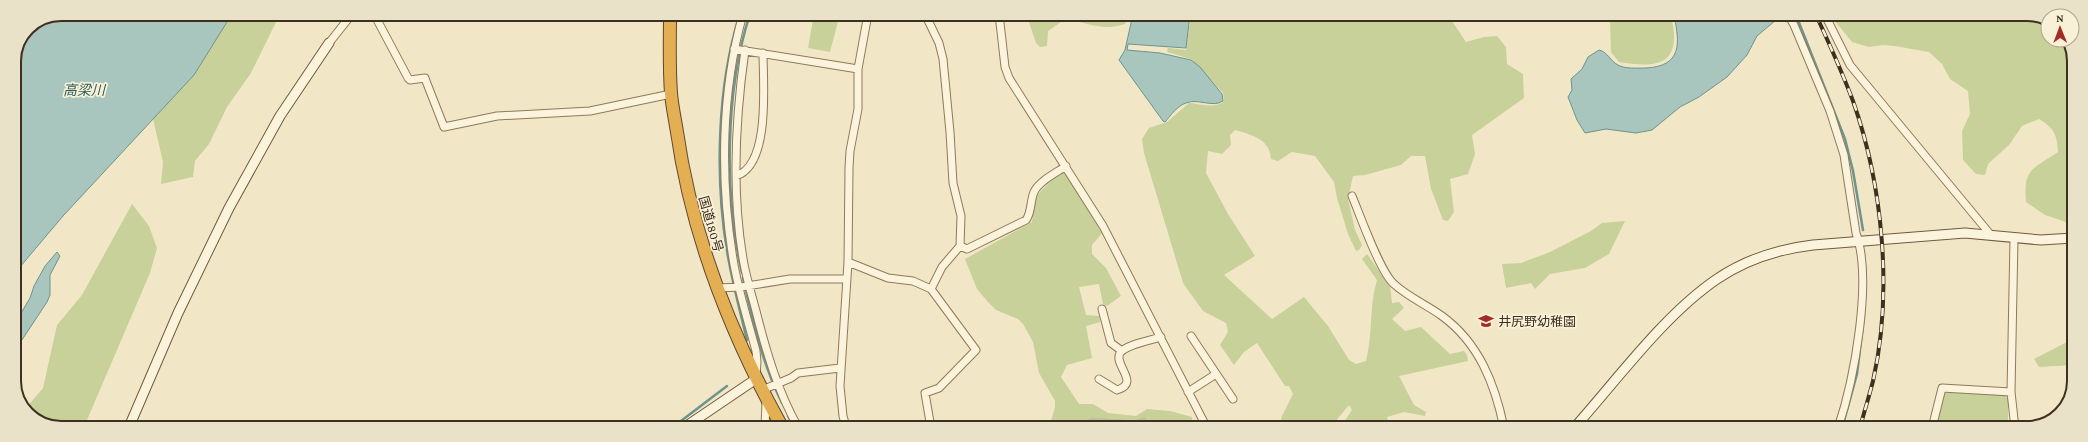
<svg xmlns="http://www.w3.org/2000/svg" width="2088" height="442" font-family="'Crimson Pro','Noto Sans JP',serif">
<rect width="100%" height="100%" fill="#f1e7c7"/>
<!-- green -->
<path fill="#c7d199" d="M232,14h48l-29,59 -24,34 -18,37 -14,17 -2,16 -32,7 2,-22 -10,-43 41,-44z
M814,14h26l-10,38 -22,-4z
M1026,14h104l-5,10c-21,7 -38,0 -58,-6l-19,13 -1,15 -7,1 -4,-4z
M1191,14l257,1 18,27 18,-5 13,-1 9,11 1,17 16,10 1,24 -52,37 3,19 -7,20 -18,5 4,33 -6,9 -5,-1 -12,-31 -6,-33h-14l-10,9 -36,10 -12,1 -5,23 7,31 7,15 -3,5 -3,1 -8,-17 -11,-36 -3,-16 -19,-26 -23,-4 -14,9 -7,-2c-1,-20 -19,-24 -36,-29l-5,5 1,10 -9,9 -14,-3 -2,22 22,41 27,42 -31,19 48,44 32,-22 24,29 21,34 7,4 10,-3c7,-27 3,-55 11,-81l-15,-21 5,-5 23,32 2,17 7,-1 5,6 -12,11 13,12 16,-4 29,27 14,-3 3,4 1,6 -69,15 15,29 12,7 -1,4 -21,-4 -17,5 2,6c13,-1 23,-5 34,5h-77l-2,-6 8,-12 -3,-5 -19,23h-48l-1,-10 12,-24 -4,-8h-4l-28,-43 -13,9 -10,13 -14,-20 8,-13 -2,-9 -23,-12 -20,-28 -39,-130 -2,-14 7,-11 18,-6 22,-19c11,1 27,6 35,-2l-1,-8 -32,-34 -24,-7 1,-4 18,2z
M1618,15h53c11,48 -9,54 -52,47l-8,-10 -1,-31z
M1830,15h206l12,6v19h18l8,15 -1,167 -4,1 -24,-8 -19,-13c-3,-34 7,-33 32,-50 -1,-18 -4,-24 -19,-33l-17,7 -13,19 -21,19 -3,11 -9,-1 -13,-14 -1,-29 8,-17 -2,-23 -18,-12 -8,-15 -13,-12 -34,-6 -12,-1 -14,2 -17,-5z
M1063,172l7,6 32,55 -10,12v9l14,14 15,28 -14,10 -4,-2 -4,-20 -20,3 7,28 13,1 1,6 -14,4 6,32 -25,7 -6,12 18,27h14l15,9 28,3 11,-7 23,2 22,6 1,11h-41l-7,-12 -10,4 -44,-3 -11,8 -1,3h-30l6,-21v-6l-16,-28 -6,-31 -10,-18 -5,-5 -22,-9 -8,-8 -11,-13 -12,-30 67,-37 4,-26 20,-20z
M132,204l17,22 8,22 -7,25 -66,154c-19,0 -49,2 -59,-18l18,-21 14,-63 25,-30z
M1625,221l-16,33 -24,14 -35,6 -15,15 -4,-6 -25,5 -4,-24 19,-1 29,-11 41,-21 11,-8z
M2073,339v26l-34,2 -5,-8z
M1948,392l58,3 2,4v29h-72l8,-34z"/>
<!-- cemetery -->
<path fill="#bdc599" d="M1145,416l7,12h-73l1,-3 11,-8 44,3z"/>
<!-- water -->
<path fill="#a8c5be" stroke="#6e948d" d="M61,14h21l11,6 8,-6h131l-38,61 -131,141 -49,58v-213l14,-33z
M1133,14h57l-4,34 -58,-4 -1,6 33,3 31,7 9,7 22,27 1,7c-10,7 -26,-3 -37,2 -9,3 -15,12 -21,19l-2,-1 -44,-61 6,-10z
M1674,15h101l1,5 -19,16 -10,19 -20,22 -28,20 -19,10 -28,23 -16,3 -30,-4 -21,4 -8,-13 -9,-23 4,-7 -1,-11 11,-10 6,-12 11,-7c9,2 11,11 19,15 7,4 19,3 28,3 36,-2 34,-24 28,-53z
M57,252l3,4 -10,19v20l-3,7 -33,50v-27l16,-27 4,-12 11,-20z"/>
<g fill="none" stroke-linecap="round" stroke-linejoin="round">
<!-- stream -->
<path stroke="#6e948d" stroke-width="2.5" d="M1796,15l49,124 8,32 10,59
M739,17c-22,70 -24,162 -12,234 5,30 13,60 20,89
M742,273c-18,-77 -17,-183 8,-259
M743,278c10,43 19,85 39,125
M788,416l6,11
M673,427l54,-41
M1842,428l15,-54 7,-59"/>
<!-- street casing -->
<g stroke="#8f795a" stroke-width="9">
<path id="street" d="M374,14l34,64 2,2 15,-2 1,3 18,46 53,-11 93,-5 81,-17
M743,14c-22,78 -23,166 -10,245 5,31 15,62 23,92l1,11 -1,13
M925,14l14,29 4,16 7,73 3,51 8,33 -1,30 -18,21 -11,22
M999,14l6,53 4,11 94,148 104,202
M1788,15l6,10 36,86 14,44 12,78c17,47 -2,147 -18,195
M1825,15l25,50 140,169
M329,43l23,-29
M734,49l124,20
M745,50c-10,71 -14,144 -1,214 3,16 8,32 12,47 10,40 22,81 42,116
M736,176c35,-11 27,-94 27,-123
M1352,196c8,19 28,76 42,88 14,13 33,21 48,32 37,27 53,68 62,112
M2014,238l-3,154 4,36
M960,246l7,3 59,-29c6,-8 4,-19 8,-28 5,-11 22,-19 32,-26
M848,262l40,16 25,3 18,8 45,61 -37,38 -14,5 6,35
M717,288l24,-1 49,-8h57
M1102,309l9,34 11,8
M1191,336l42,63
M1099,379l18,11c24,-7 -4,-25 3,-37 5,-8 31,-13 41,-16
M762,390l29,-12 7,-5 42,-5
M1188,392l28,-18
M765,427l1,-25
M846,427l-3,-11 -3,-30 8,-124 1,-94 1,-17 8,-42v-40l10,-55
M1932,428l10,-40 69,4"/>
</g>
<!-- secondary casing -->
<g stroke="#715a3d" stroke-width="11">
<path id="secondary" d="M129,427l49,-114 51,-105 51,-92 49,-73
M685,427l71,-48
M1574,428c43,-48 90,-113 143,-149 28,-19 62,-30 96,-34l152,-12 76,7 32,-2"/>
</g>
<!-- highway casing -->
<g stroke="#5c472f" stroke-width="14">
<path id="highway" d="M670,14c0,26 -1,53 1,79 1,13 4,26 6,39 15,105 54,203 105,295"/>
</g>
<!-- street -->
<use href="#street" stroke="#fbf3db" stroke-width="7"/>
<!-- secondary -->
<use href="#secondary" stroke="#fbf3db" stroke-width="9"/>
<!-- highway -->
<use href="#highway" stroke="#e4ae53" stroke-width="12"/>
<!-- rail casing -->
<g stroke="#3e301f" stroke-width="4">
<path id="rail" d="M1816,15c13,28 26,57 37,86 30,85 40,192 20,280 -4,16 -9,31 -13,47"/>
</g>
<!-- rail -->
<use href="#rail" stroke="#f8f1d7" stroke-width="2.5" stroke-dasharray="8" stroke-linecap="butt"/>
</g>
<!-- icons -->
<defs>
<g id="school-bare" transform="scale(1.2)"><path d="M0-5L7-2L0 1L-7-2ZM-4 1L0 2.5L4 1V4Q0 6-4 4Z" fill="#a22d26" stroke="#f8f1d7" stroke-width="2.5" paint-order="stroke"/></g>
</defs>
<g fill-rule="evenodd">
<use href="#school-bare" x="1486" y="321"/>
</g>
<g text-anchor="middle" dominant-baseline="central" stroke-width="3.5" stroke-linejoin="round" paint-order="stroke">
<!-- street labels -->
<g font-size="13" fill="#3e301f" stroke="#f8f1d7">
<text transform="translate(711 224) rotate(74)">国道180号</text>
</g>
<!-- poi labels -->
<g font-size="13" fill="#3e301f" stroke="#f8f1d7" text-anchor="start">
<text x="1498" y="321">井尻野幼稚園</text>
</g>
<!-- water labels -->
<g font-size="14" font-style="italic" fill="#2d5e5e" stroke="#f8f1d7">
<text x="84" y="90">高梁川</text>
</g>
</g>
<!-- crop -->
<path d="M0 0H2088V442H0ZM61 21H2027A40 40 0 0 1 2067 61V381A40 40 0 0 1 2027 421H61A40 40 0 0 1 21 381V61A40 40 0 0 1 61 21Z" fill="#e9e2c8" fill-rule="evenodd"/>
<path fill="none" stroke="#3e301f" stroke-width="2" d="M61 21H2027A40 40 0 0 1 2067 61V381A40 40 0 0 1 2027 421H61A40 40 0 0 1 21 381V61A40 40 0 0 1 61 21Z"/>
<!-- north arrow -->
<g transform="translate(2060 28) rotate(359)"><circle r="19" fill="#f8f1d7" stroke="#aea48d"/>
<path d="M0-3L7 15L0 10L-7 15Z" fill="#a22d26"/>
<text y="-6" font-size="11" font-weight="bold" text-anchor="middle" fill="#3e301f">N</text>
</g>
</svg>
